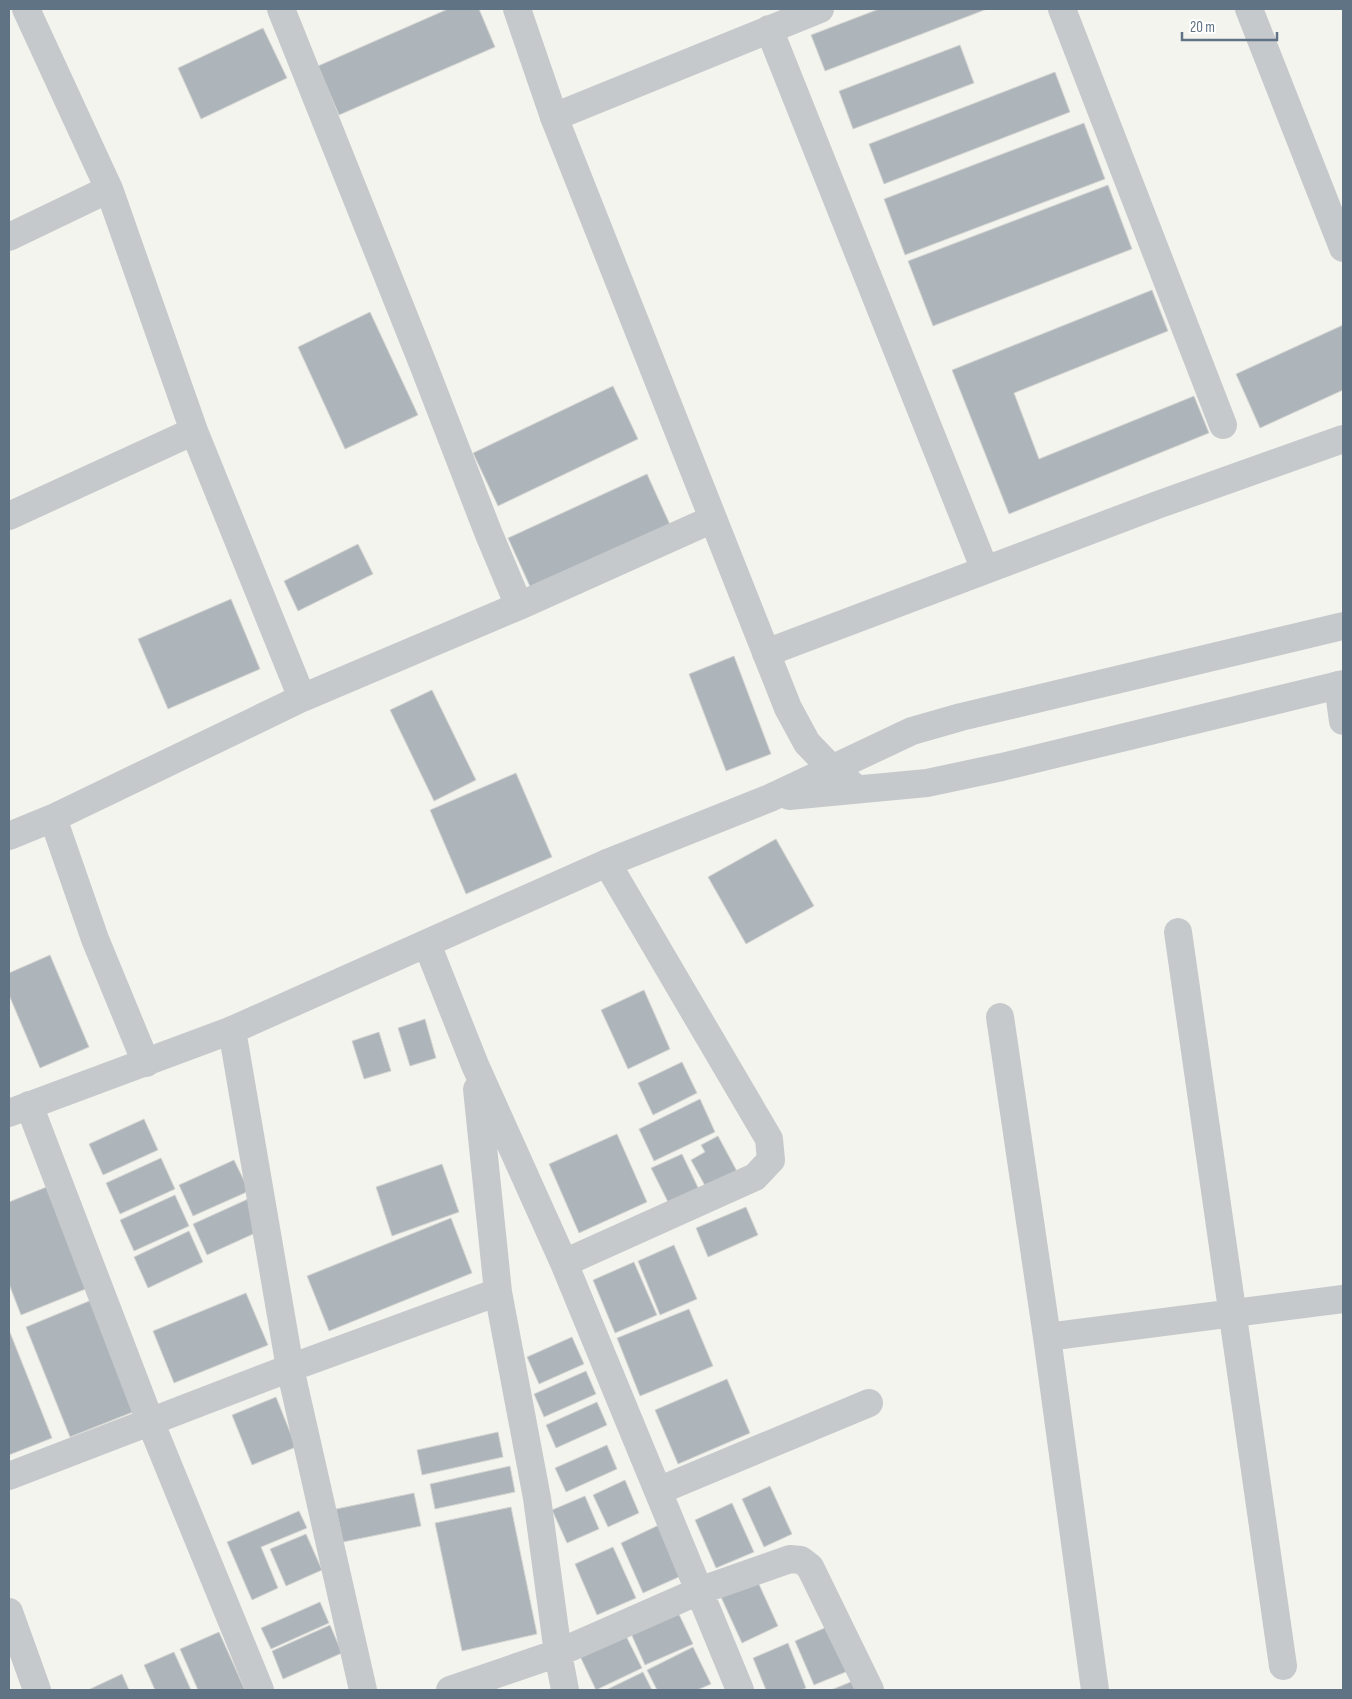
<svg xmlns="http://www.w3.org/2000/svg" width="1352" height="1699" font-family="'Sofia Sans Condensed',sans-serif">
<rect width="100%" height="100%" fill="#f4f4ef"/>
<!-- building -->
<path fill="#adb5bb" stroke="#d5d5d2" d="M448,9h31l16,38 -156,68 -21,-49z
M879,9h108l-162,62 -14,-36z
M263,28l24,50 -86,41 -23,-51z
M960,45l14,38 -121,46 -14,-38z
M1055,72l15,40 -186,72 -15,-40z
M1084,123l21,56 -200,76 -21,-56z
M1108,185l24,64 -199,77 -25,-65z
M1152,290l16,41 -154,62 25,66 155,-63 15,37 -200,81 -57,-144z
M370,312l48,103 -73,34 -47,-102z
M1343,325v65l-83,38 -24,-54z
M613,386l25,53 -140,67 -25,-53z
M647,474l25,55 -139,64 -25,-55z
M358,544l15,30 -75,37 -14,-30z
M231,599l29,70 -92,40 -30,-70z
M734,656l37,98 -45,17 -37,-97z
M432,690l44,90 -42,21 -44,-91z
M516,773l36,84 -86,37 -36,-84z
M776,839l38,67 -68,38 -38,-67z
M50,955l39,92 -49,21 -31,-73v-22z
M644,990l26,59 -42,20 -27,-59z
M425,1019l11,39 -26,8 -12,-38z
M379,1032l12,39 -27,8 -12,-38z
M682,1062l15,31 -44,22 -15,-32z
M700,1099l15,33 -61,29 -15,-32z
M144,1119l14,31 -55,25 -14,-31z
M617,1134l30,68 -68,31 -30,-69z
M718,1136l22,41 -31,16 -18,-33 14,-8 -4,-7z
M682,1154l21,44 -30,14 -22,-44z
M161,1158l14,31 -55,25 -14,-31z
M234,1160l15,31 -56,25 -14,-31z
M442,1164l17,48 -67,24 -16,-49z
M54,1184l39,102 -72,29 -12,-31v-82z
M175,1195l14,31 -55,25 -14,-31z
M248,1199l14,31 -55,25 -14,-31z
M746,1207l12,28 -50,22 -12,-29z
M451,1218l21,55 -143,58 -22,-55z
M189,1231l14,31 -55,26 -14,-31z
M674,1245l23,54 -37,16 -22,-54z
M634,1262l23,53 -42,18 -22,-53z
M246,1293l22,52 -94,38 -21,-52z
M99,1297l44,111 -73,29 -44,-110z
M689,1309l24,57 -73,30 -23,-58z
M9,1330l43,108 -43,17z
M572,1337l12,27 -45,20 -12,-27z
M586,1371l10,23 -52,23 -10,-23z
M727,1379l23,54 -72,31 -23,-54z
M276,1397l20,50 -44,18 -20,-50z
M597,1402l10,23 -51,23 -10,-23z
M498,1432l5,25 -81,18 -5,-25z
M607,1445l10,24 -51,23 -11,-24z
M510,1466l5,26 -80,17 -5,-25z
M625,1480l14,33 -31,14 -15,-32z
M770,1486l22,48 -28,13 -22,-48z
M414,1493l7,33 -78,16 -7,-33z
M585,1496l14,33 -32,14 -15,-33z
M732,1503l22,49 -38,16 -21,-48z
M511,1507l26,127 -75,17 -27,-128z
M299,1511l8,17 -46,19 17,41 -26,12 -25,-58z
M659,1525l22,51 -38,17 -22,-50z
M306,1534l16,36 -36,16 -16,-37z
M613,1547l23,51 -39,17 -22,-51z
M757,1580l21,46 -36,17 -21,-46z
M320,1602l9,21 -58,26 -10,-21z
M676,1608l17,36 -48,21 -16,-36z
M330,1625l12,28 -59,26 -11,-28z
M829,1626l19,45 -34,14 -19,-44z
M219,1632l26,58h-47l-18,-41z
M624,1632l18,36 -46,22 -17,-36z
M788,1643l18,45 -5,2h-35l-13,-32z
M693,1647l18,37 -14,6h-40l-10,-20z
M174,1652l17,38h-36l-11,-25z
M643,1672l9,18h-46z
M122,1674l7,16h-41z
M853,1681l3,9h-25z"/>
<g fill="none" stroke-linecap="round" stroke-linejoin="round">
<!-- minor -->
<path stroke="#c6c9cc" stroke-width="28" d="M26,9l83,180 85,242 108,267
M281,9l142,355 65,168 31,74
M1062,9l161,416
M1249,9l94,239
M769,29l216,541
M554,117l266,-108
M9,237l100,-48
M9,516l185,-85
M766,653l394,-149 183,-65
M1338,685l5,36
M9,836l44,-18
M1178,932l105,734
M427,944l48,121 89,198 176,427
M1000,1017l47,320 48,353
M232,1030l58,338 73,322
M146,1063l-51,-124 -42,-121 249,-120 217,-92 194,-87
M477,1089l21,203 39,206 21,155 7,37
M29,1105l121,316 110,269
M564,1263l191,-86 16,-17 -2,-21 -162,-276
M1047,1337l296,-38
M9,1476l281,-108 208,-76
M658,1491l211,-88
M9,1612l28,78
M450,1690l108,-37 141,-62 91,-32 11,1 9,7 60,123"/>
<!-- tertiary -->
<path stroke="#c6c9cc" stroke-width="28" d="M517,9l37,108 234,591 19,35 25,26 25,20
M789,796l138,-13 75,-16 341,-83
M9,1113l223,-83 375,-167 163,-65 142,-67 49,-14 382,-91"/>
</g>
<!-- border -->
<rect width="1352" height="1699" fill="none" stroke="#607384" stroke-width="20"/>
<!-- scale -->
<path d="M1182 32v8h95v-8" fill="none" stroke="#607384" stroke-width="2.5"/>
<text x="1190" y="32" font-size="15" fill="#607384" stroke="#ffffff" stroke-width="4" paint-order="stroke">20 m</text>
</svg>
